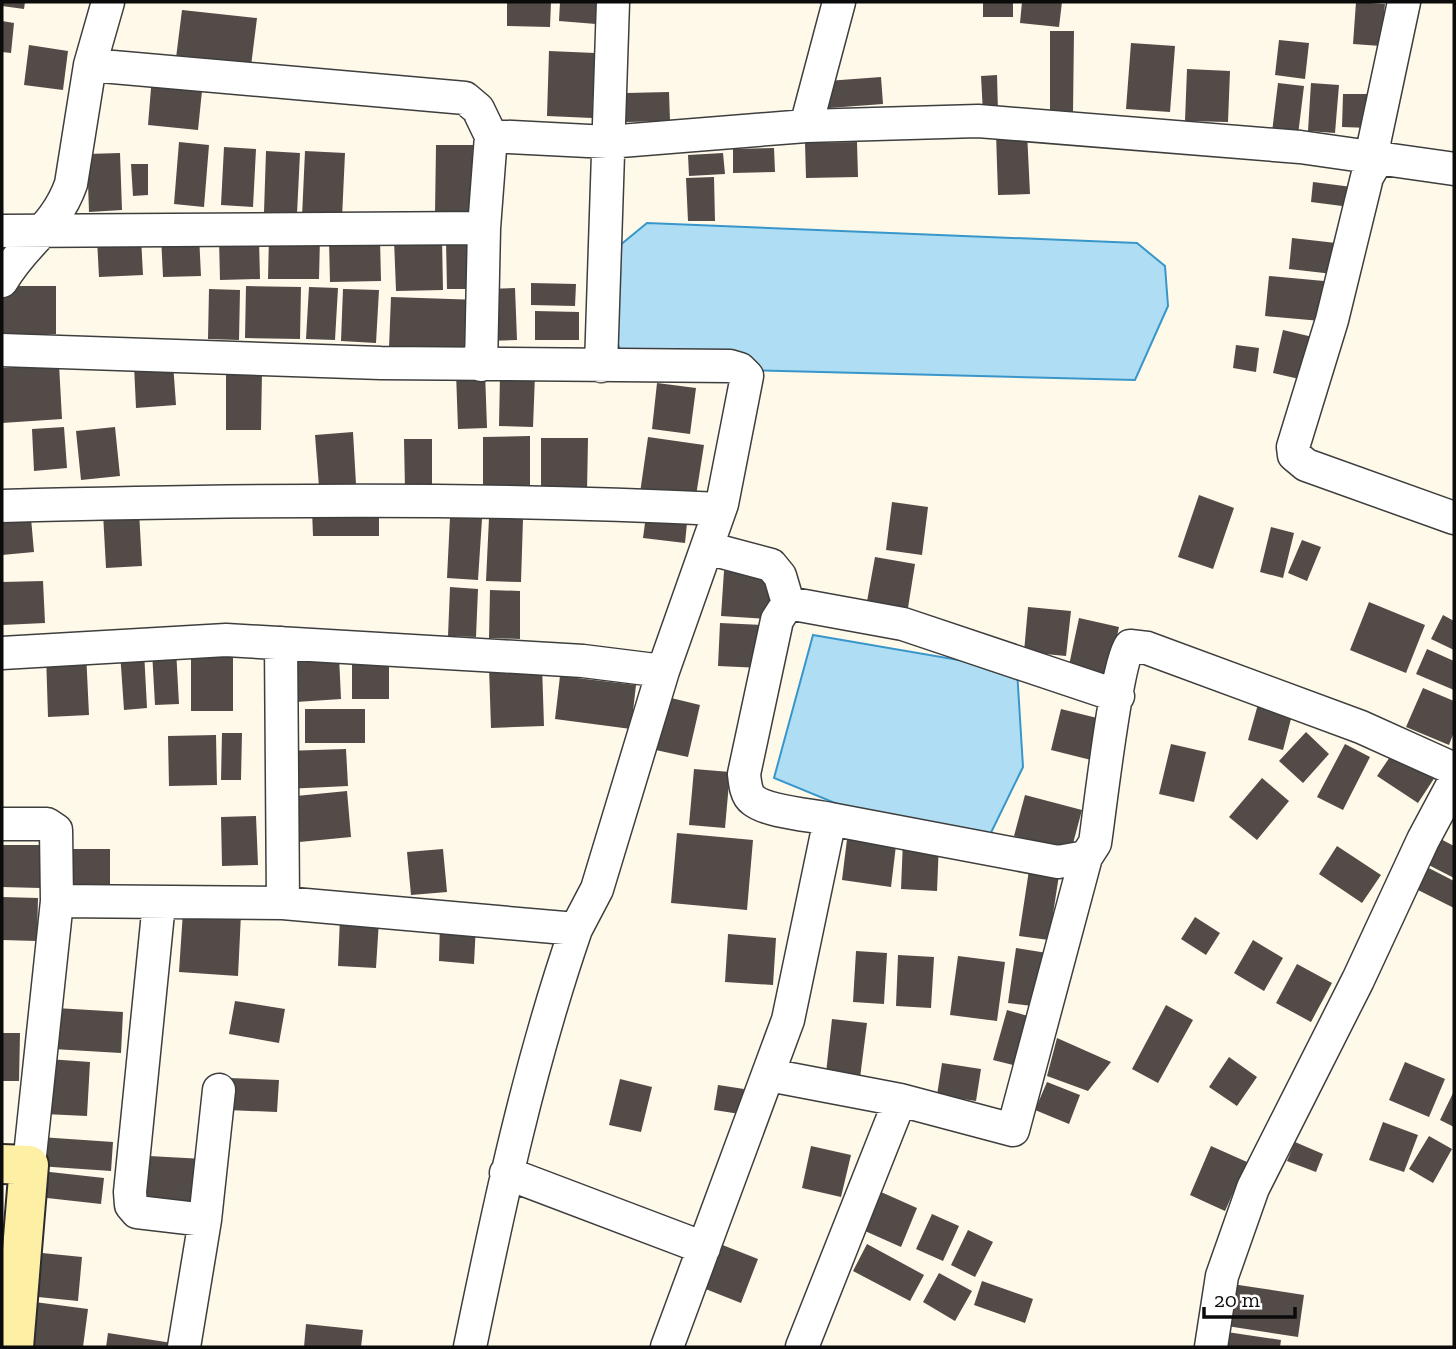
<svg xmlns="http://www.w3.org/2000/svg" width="1456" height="1349" font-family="'Zilla Slab',serif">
<rect width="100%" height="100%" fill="#fff9e9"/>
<!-- water -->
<path fill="#afdef4" stroke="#3896ca" stroke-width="2" d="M647,223l490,20 28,23 3,40 -33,74 -510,-13 -11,-36 5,-85z
M813,635l204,35 6,97 -39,80h-42l-168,-69z"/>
<!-- building -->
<path fill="#534b47" d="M2,2h23l-1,7 -22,-3z
M507,2h44l-1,25 -43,-1z
M560,2h37l-1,22 -37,-3z
M983,2h30v15h-30z
M1022,2h40l-3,25 -39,-4z
M1356,2l29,2 -4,42 -28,-2z
M182,10l75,8 -6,48 -75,-8z
M2,21l12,2 -3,30 -9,-1z
M1050,31h24l-1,82h-23z
M1279,40l30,3 -4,36 -30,-4z
M1131,43l44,3 -5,66 -44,-3z
M29,45l39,6 -5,39 -39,-5z
M549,51l46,2 -3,65 -45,-2z
M1187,69l43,2 -2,51 -43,-1z
M997,75l1,37 -15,1 -2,-37z
M152,76l51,5 -5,49 -50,-5z
M881,77l2,27 -54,4 -2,-27z
M1278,83l26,3 -6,49 -26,-3z
M1311,83l28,2 -4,48 -27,-2z
M669,92l1,29 -44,1v-29z
M1343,94h28l-1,34 -28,-1z
M1027,132l3,62 -32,1 -2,-62z
M179,142l30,3 -5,62 -30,-3z
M857,142l1,35 -52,1 -1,-35z
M436,145h37l-2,69h-36z
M224,147l32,2 -3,58 -32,-2z
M774,148l1,24 -42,1v-24z
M266,151l34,2 -3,61 -33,-2z
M305,151l40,2 -3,65 -40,-1z
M120,153l2,57 -33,2 -2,-58z
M723,153l2,21 -36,2 -1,-21z
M131,164h17v31l-15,1z
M714,177l1,44h-27l-2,-43z
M1313,182l39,5 -2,20 -39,-5z
M199,235l2,41 -38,1 -2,-41z
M141,237l2,38 -44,2 -2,-38z
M269,237l51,1 -1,41h-51z
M380,238l1,43 -51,1 -1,-42z
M442,238l1,52 -47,1 -2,-52z
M1292,238l44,5 -3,31 -44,-5z
M219,239h40l1,40 -40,1z
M446,241h28l1,48h-28z
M1269,276l55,5 -3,40 -56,-5z
M531,283l45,1 -1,22 -44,-1z
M2,286h54v48h-54z
M246,286l55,1 -1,52 -55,-1z
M309,287l29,1 -3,52 -29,-1z
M515,288l2,52 -30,1 -2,-52z
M209,289l31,1 -1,50 -31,-1z
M343,289l36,1 -3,53 -35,-2z
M391,297l89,3 -1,51 -90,-3z
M535,311l44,1v28h-44z
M1283,330l34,8 -9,43 -35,-8z
M1236,345l23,3 -3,24 -23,-4z
M173,363l3,42 -40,3 -2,-43z
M59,364l3,55 -60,4v-55z
M226,371h36l-1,59h-35z
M485,371l2,57 -29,1 -2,-57z
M500,375h35l-2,52 -34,-1z
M657,383l39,5 -6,46 -38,-5z
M64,427l3,41 -33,3 -2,-42z
M115,427l5,49 -39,4 -5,-49z
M353,432l3,52 -37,3 -4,-52z
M530,436v57l-47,1v-57z
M648,437l56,8 -9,57 -55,-9z
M541,438h47l-1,54h-46z
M404,439h28v51h-27z
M1199,495l35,13 -21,61 -35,-12z
M892,502l36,5 -6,48 -36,-5z
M647,508l41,5 -3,30 -42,-5z
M312,510h67v26h-66z
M139,511l3,55 -36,2 -3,-55z
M450,517l32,2 -4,61 -31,-2z
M31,518l3,34 -32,3v-33z
M489,518l34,1 -2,63 -35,-1z
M1271,527l23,6 -11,45 -23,-6z
M1302,540l19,7 -14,34 -19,-8z
M875,557l40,7 -8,50 -41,-7z
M724,571l47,2 -2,46 -48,-3z
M43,581l2,42 -43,2v-43z
M450,587l28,2 -2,48 -28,-1z
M490,590l30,1v48l-31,-1z
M1369,602l56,23 -19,48 -56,-23z
M1028,607l43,4 -5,45 -42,-4z
M1443,615l11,6v29l-23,-11z
M1079,618l40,9 -11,52 -40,-9z
M720,623l43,2 -2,43 -43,-2z
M176,649l3,55 -24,1 -3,-54z
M1427,649l27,12v29l-38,-16z
M144,651l3,57 -23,2 -4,-58z
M86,652l3,63 -41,2 -2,-63z
M191,652h42v59h-42z
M339,656l2,43 -45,3 -3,-44z
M352,660h37v39h-37z
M542,665l2,61 -53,2 -2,-61z
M560,676l76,9 -5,44 -76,-10z
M1423,688l31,13v31l-5,13 -43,-18z
M663,696l37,9 -12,52 -37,-8z
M1260,697l34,10 -11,43 -35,-10z
M305,709h60v34h-60z
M1061,709l40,10 -10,41 -40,-10z
M1306,732l23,22 -26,29 -24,-22z
M222,733h20l-1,47h-20z
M216,735l1,50 -48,1 -1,-50z
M1171,744l35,8 -12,50 -35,-8z
M1345,744l25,13 -27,53 -26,-13z
M1396,748l41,26 -19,29 -41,-27z
M346,749l2,37 -63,3 -1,-38z
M694,769l36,3 -5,56 -36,-3z
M1262,778l27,23 -32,39 -28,-23z
M347,791l4,46 -62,6 -3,-46z
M1025,795l57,15 -11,41 -57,-15z
M256,816l2,49 -36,1 -1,-49z
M848,831l49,6 -6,50 -49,-7z
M677,833l76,7 -6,70 -76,-7z
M1431,834l23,12v32l-35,-18z
M903,840l36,2 -2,49 -36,-2z
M2,845h38v43l-38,-1z
M1337,846l44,29 -19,28 -43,-29z
M71,849h39v36h-40z
M443,849l4,43 -36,3 -4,-43z
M1419,863l35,18v27l-46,-23z
M1029,870l30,5 -10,65 -30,-4z
M2,897l36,1 -1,43 -35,-1z
M183,911l58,3 -3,62 -59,-4z
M340,917l39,3 -3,48 -38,-2z
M1195,917l25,16 -14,22 -25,-16z
M440,922l36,2 -2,40 -35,-3z
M728,934l48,4 -3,47 -48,-3z
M1253,940l30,18 -19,33 -30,-18z
M1016,948l31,5 -7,54 -32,-4z
M856,951l31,2 -3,51 -31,-2z
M898,955l36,2 -3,51 -35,-2z
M958,956l47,6 -8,59 -47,-6z
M1297,964l35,19 -21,39 -35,-19z
M235,1001l50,8 -6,34 -50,-9z
M1166,1005l27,15 -35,63 -26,-14z
M56,1008l67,4 -2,41 -68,-4z
M1007,1010l31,9 -13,49 -32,-8z
M832,1019l35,4 -7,55 -34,-5z
M2,1033h18l-1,48h-17z
M1057,1038l54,24 -23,29 -41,-15z
M1229,1057l28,20 -20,29 -28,-19z
M48,1059l42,3 -3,54 -43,-2z
M1405,1062l40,17 -16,38 -40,-17z
M942,1063l39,6 -5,32 -39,-6z
M229,1078l50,2 -2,32 -49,-2z
M620,1079l32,8 -11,45 -32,-7z
M1047,1082l33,13 -11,29 -34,-14z
M718,1085l26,4 -4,25 -26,-4z
M1454,1091v36l-14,-7z
M1383,1122l35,13 -14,37 -35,-12z
M1429,1136l23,13 -19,34 -24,-14z
M40,1137l73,5 -2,29 -73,-5z
M1295,1142l28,12 -7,18 -29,-11z
M811,1146l40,9 -10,42 -39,-9z
M1211,1146l36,16 -22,49 -35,-16z
M149,1156l55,3 -3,44 -55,-3z
M41,1171l63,7 -3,26 -63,-7z
M872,1188l45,20 -16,39 -45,-20z
M932,1214l27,12 -16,35 -27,-12z
M968,1230l25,12 -18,35 -24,-12z
M720,1244l38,15 -17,44 -38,-15z
M867,1244l57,31 -14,26 -57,-30z
M32,1252l50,5 -4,44 -50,-5z
M939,1273l33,18 -17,30 -32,-19z
M982,1281l51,18 -8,24 -51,-18z
M1232,1284l72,11 -6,42 -71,-11z
M27,1301l61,8 -5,38h-62z
M306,1324l57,6 -2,17h-57z
M1227,1332l54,8 -1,7h-55z
M108,1333l64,10 -1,4h-65z"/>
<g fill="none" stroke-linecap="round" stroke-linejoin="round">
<!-- street casing -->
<g stroke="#3e3e3e" stroke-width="35">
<path id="street" d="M1404,2l-30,141 4,15 -11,19 -35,143 -39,127 1,8 12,10 148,53
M90,65l375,33 13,11 13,27
M806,126l33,-124
M2,231l482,-3
M2,281c22,-39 53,-52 69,-97l19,-119 18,-63
M2,350l379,13 349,3 10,3 7,7 -25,128 -59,167 -66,218 -21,40 -293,-26 -226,-2
M481,365l3,-137 7,-92 117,6 198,-16 172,-5 322,26 154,22
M601,366l12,-364
M2,506c239,-6 478,-9 718,3
M707,548l64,17 9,11 8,27
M281,643l2,260
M2,653l224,-13 357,21 80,10
M830,819l228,43 28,-5 9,-14c5,-33 21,-179 35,-197l17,2 214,79 93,42
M2,824h45l9,6 1,71 -28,264
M159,903l-29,289 1,13 6,7 68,8 -21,127
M769,1075l131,25 113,30 73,-273
M506,1173l198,75
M205,1220l14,-130
M470,1347c29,-141 59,-282 106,-418
M667,1347l121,-327 42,-201c-19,-4 -63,-7 -77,-19 -7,-5 -8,-17 -9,-26l33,-154 11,-17 115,21 215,72
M802,1347l98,-247
M1211,1347l11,-71 31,-88 105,-208 65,-140 31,-58"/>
</g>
<!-- secondary casing -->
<g stroke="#2d2d2d" stroke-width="42">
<path id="secondary" d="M2,1164l27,1 -15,182"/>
</g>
<!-- street -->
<use href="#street" stroke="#fff" stroke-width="32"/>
<!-- secondary -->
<use href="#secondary" stroke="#fdf0a5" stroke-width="38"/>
</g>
<!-- border -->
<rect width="1456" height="1349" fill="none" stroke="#0b0b0b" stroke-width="7"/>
<!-- scale -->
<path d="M1204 1307v10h91v-10" fill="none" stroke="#0b0b0b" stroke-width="3.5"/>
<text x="1214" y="1307" font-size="21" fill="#0b0b0b" stroke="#ffffff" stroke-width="5" paint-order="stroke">20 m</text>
</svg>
